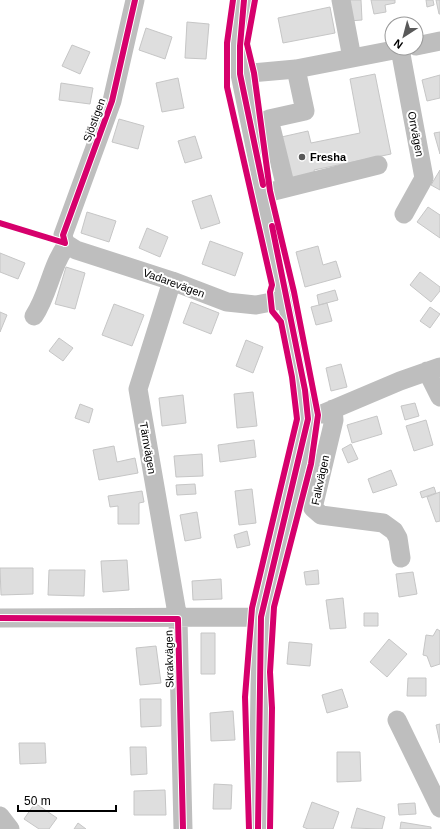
<svg xmlns="http://www.w3.org/2000/svg" width="440" height="829" font-family="Arial,sans-serif">
<rect width="100%" height="100%" fill="#fff"/>
<!-- building -->
<path fill="#dedede" stroke="#c6c6c6" d="M347,0h14l1,20 -13,1z
M371,0h24v3l-10,2 1,7 -12,2z
M426,0h7l1,5 -7,2z
M436,0h4v14h-1z
M330,7l5,26 -52,10 -5,-25z
M187,22l22,2 -3,35 -21,-1z
M146,28l26,9 -7,22 -26,-9z
M72,45l18,7 -10,22 -18,-8z
M375,74l16,80 -77,16 2,8 -29,5 -10,-45 31,-7 3,12 49,-10 -10,-54z
M440,75v23l-13,3 -5,-21z
M178,78l6,30 -22,4 -6,-29z
M61,83l32,5 -3,16 -31,-4z
M119,119l25,7 -6,23 -26,-7z
M440,132v22l-6,-21z
M195,136l7,22 -17,5 -7,-22z
M440,170v20l-9,-5z
M211,195l9,28 -19,6 -9,-28z
M428,207l12,8v23l-23,-16z
M87,212l29,9 -7,21 -28,-9z
M147,228l21,9 -8,20 -21,-9z
M210,241l33,12 -8,23 -33,-12z
M318,246l5,19 13,-4 5,16 -36,10 -9,-35z
M0,253l25,10 -7,16 -18,-7z
M66,267l19,6 -10,36 -20,-5z
M420,272l20,15v4l-9,11 -21,-17z
M335,290l3,10 -19,5 -2,-10z
M191,302l28,11 -8,21 -28,-11z
M327,303l5,18 -16,4 -5,-18z
M114,304l30,11 -12,31 -30,-11z
M430,307l10,7 -10,14 -10,-7z
M0,312l7,3 -7,17z
M59,338l14,10 -10,13 -14,-10z
M246,340l17,7 -10,26 -17,-7z
M341,364l6,23 -16,4 -5,-23z
M253,392l4,34 -20,2 -3,-34z
M183,395l3,28 -24,3 -3,-28z
M415,403l4,13 -14,4 -4,-14z
M80,404l13,5 -4,14 -14,-5z
M377,416l5,18 -30,9 -5,-18z
M426,420l7,25 -19,6 -8,-25z
M254,440l2,17 -36,5 -2,-17z
M351,444l7,15 -10,4 -6,-14z
M114,446l3,16 18,-4 3,15 -39,7 -6,-30z
M202,454l1,22 -27,1 -2,-21z
M391,470l6,15 -24,8 -5,-14z
M195,484l1,10 -19,1 -1,-10z
M434,487l2,6 -14,5 -2,-6z
M252,489l4,34 -17,2 -4,-34z
M142,491l2,11 -5,1v21h-21v-18l-8,1 -2,-11z
M440,492v29l-4,1 -9,-25z
M197,512l4,26 -16,3 -5,-26z
M247,531l3,14 -13,3 -3,-13z
M127,560l2,30 -26,2 -2,-31z
M0,568h33v26l-32,1z
M49,570h36l-1,26 -36,-1z
M318,570l1,14 -13,1 -2,-13z
M413,572l4,22 -18,3 -3,-23z
M221,579l1,20 -29,1 -1,-19z
M343,598l3,30 -16,1 -4,-29z
M364,613h14v13h-14z
M437,629l3,2v33l-9,3 -4,-11 -4,-1 3,-20 7,1z
M201,633h14v41h-14z
M389,639l18,15 -20,23 -17,-15z
M289,642l23,2 -2,22 -23,-2z
M156,646l5,37 -21,2 -4,-37z
M408,678h18v18h-19z
M342,689l6,18 -21,6 -5,-18z
M140,699h21v27l-20,1z
M233,711l2,29 -24,1 -1,-28z
M440,724v19l-4,-18z
M19,743h26l1,20 -26,1z
M130,747h16l1,27 -16,1z
M337,752h23l1,29 -24,1z
M214,784l18,1 -1,24h-18z
M165,790l1,25h-32v-24z
M312,802l27,10 -6,17h-25l-5,-2z
M35,803l22,15 -8,11h-10l-15,-10z
M415,803l1,11 -17,1 -1,-11z
M357,808l28,9 -3,12 -31,-1z
M401,822l30,5v2h-31z
M78,823l8,6h-12z"/>
<g fill="none" stroke-linecap="round" stroke-linejoin="round">
<!-- minor -->
<path stroke="#bebebe" stroke-width="19" d="M135,0l-23,101 -49,134 2,8 11,7 96,31 55,21 29,3 31,-6
M244,0l-4,46v28l65,316 3,29 -47,198 -3,212
M341,0l11,58
M416,46l24,-5
M400,49l24,129 -20,36
M240,74l56,-5 108,-21
M286,188l-17,-69 36,-8 -9,-42
M274,191l104,-26
M172,281l-34,108 40,230 5,210
M34,316c15,-22 17,-51 33,-71
M427,371l13,26
M333,409l1,11 -21,88 8,7 62,8 11,8 4,7 3,20
M322,414l78,-33 40,-14
M0,618l261,-1
M397,720l43,88
M0,816l10,13"/>
<!-- cycleway casing -->
<g stroke="#fff" stroke-width="8">
<path id="cycleway" d="M233,0l-6,43v44l45,198 -2,7 2,19 9,11 11,55 5,42 -45,189 -7,89 4,132
M244,0l-4,46v28l23,111
M255,0l-8,44 7,29 16,118 24,101 24,123 -7,49 -37,143 -4,65 2,36 -2,121
M0,223l65,20
M65,243l-2,-8 49,-134 23,-101
M0,618l178,1 5,210
M258,829l3,-212 47,-198 -3,-29 -33,-164"/>
</g>
<!-- cycleway -->
<use href="#cycleway" stroke="#d6006c" stroke-width="6"/>
</g>
<!-- markers -->
<circle fill="#595959" stroke="#fff" stroke-width="1.5" cx="302" cy="157" r="4"/>
<g text-anchor="middle" dominant-baseline="central" stroke-width="4" stroke-linejoin="round" paint-order="stroke">
<!-- street labels -->
<g font-size="11" fill="#000" stroke="#fff">
<text transform="translate(94 120) rotate(-70)">Sjöstigen</text>
<text transform="translate(416 134) rotate(79)">Orrvägen</text>
<text transform="translate(174 283) rotate(20)">Vadarevägen</text>
<text transform="translate(148 448) rotate(80)">Tärnvägen</text>
<text transform="translate(320 480) rotate(-78)">Falkvägen</text>
<text transform="translate(169 659) rotate(-91)">Skrakvägen</text>
</g>
<!-- poi labels -->
<g font-size="11" font-weight="bold" fill="#000" stroke="#fff" text-anchor="start">
<text x="310" y="157">Fresha</text>
</g>
</g>
<!-- north arrow -->
<g transform="translate(404 36) rotate(216)"><circle r="19" fill="#ffffff" stroke="#999999"/>
<path d="M0-3L7 15L0 10L-7 15Z" fill="#595959"/>
<text y="-6" font-size="11" font-weight="bold" text-anchor="middle" fill="#000000">N</text>
</g>
<!-- scale -->
<path d="M18 805v6h98v-6" fill="none" stroke="#000000" stroke-width="2"/>
<text x="24" y="805" font-size="12" fill="#000000" stroke="#ffffff" stroke-width="3" paint-order="stroke">50 m</text>
</svg>
